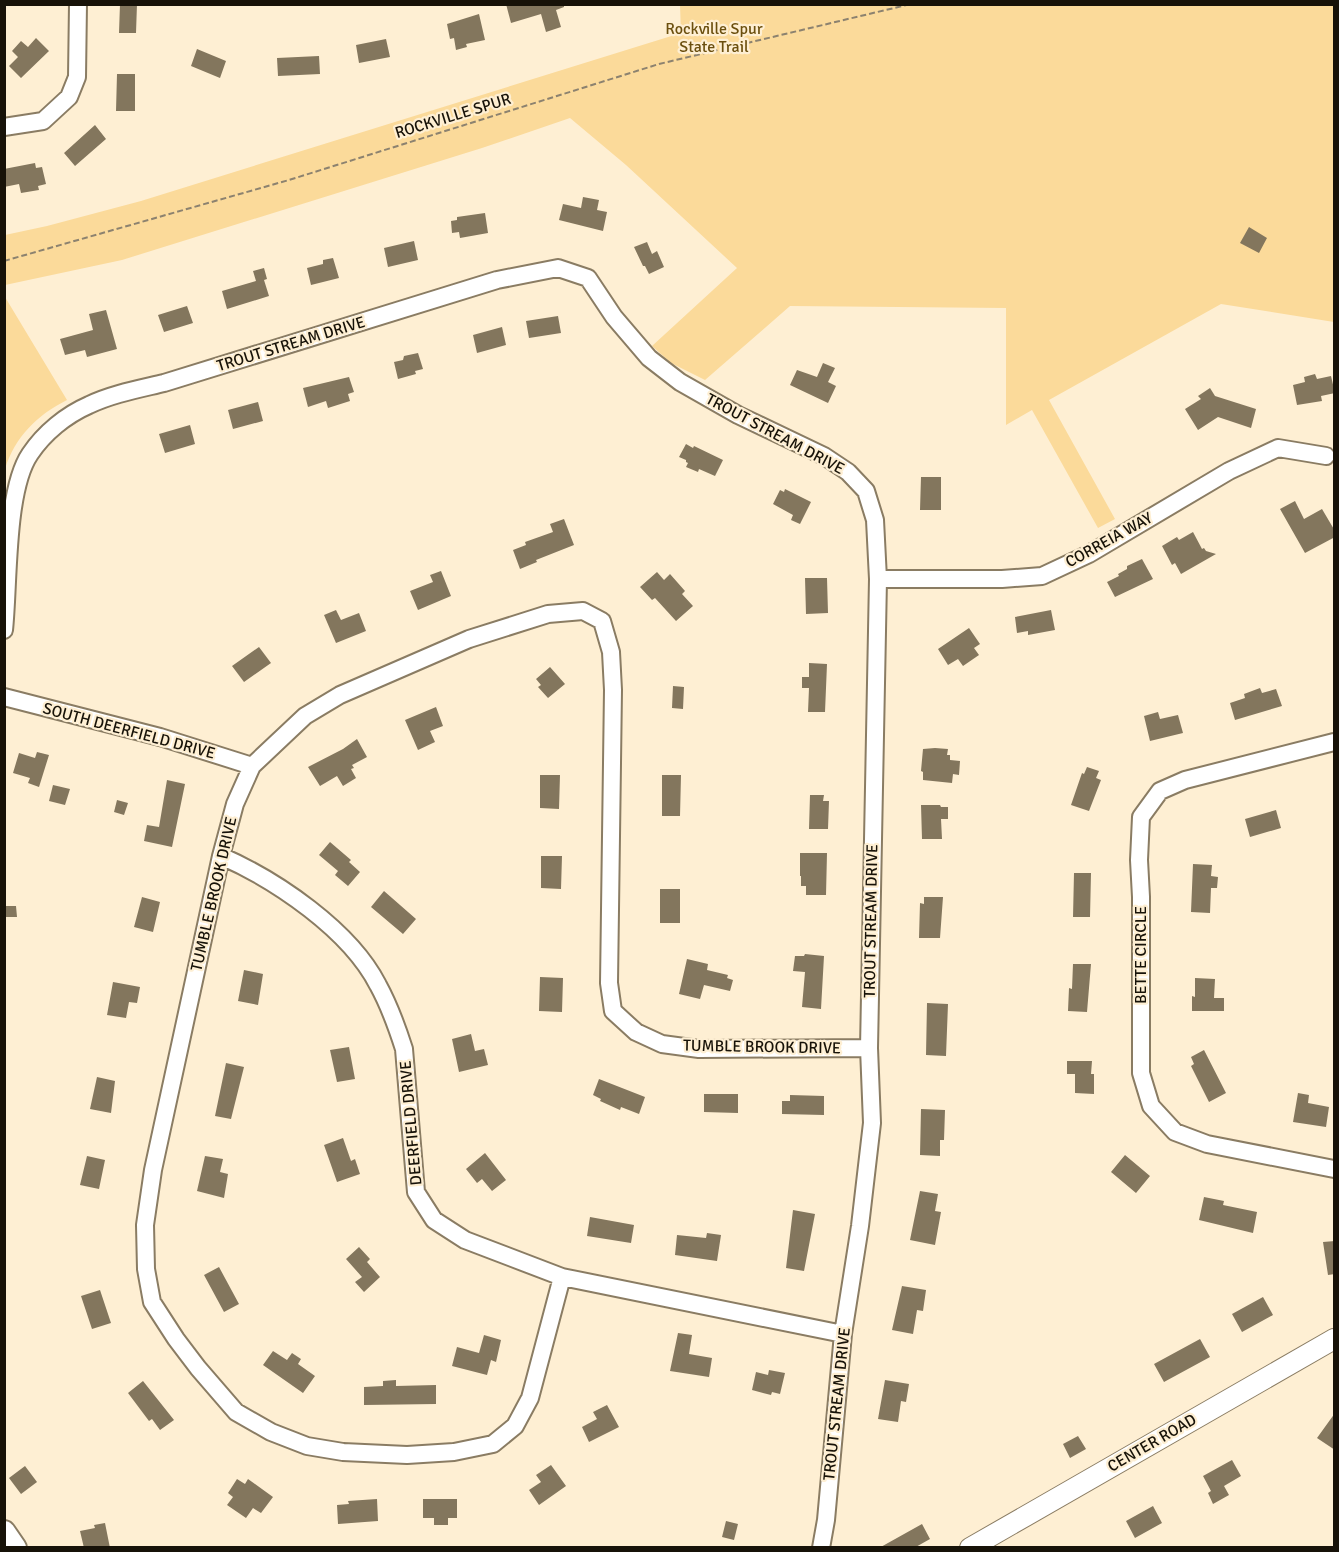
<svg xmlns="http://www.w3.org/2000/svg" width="1339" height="1552" font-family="Signika,sans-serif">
<rect width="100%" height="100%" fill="#feefd3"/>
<!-- green -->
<path fill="#fbda9a" d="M680,5h654v317l-113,-18 -172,96 66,119 -17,9 -66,-118 -26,15v-117l-216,-2 -85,74 -34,-17 -19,-17 85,-78 -111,-103 -56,-47 -88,30 -360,112 -117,25v-50l42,-9 94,-25 540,-168z
M5,297l62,103c-30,15 -52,37 -62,69z"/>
<!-- building -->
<path fill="#83765d" d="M120,4h17l-1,29h-17z
M506,4h58v3l-8,3 5,17 -15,5 -5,-18 -30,9z
M479,14l6,26 -19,4 1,3 -11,3 -2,-12 -4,1 -3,-15z
M36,38l13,13 -28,27 -12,-12 9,-9 -6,-6 9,-10 7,6z
M386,39l4,18 -31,6 -3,-18z
M197,49l29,12 -6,17 -29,-12z
M319,56l1,18 -42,2 -1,-18z
M117,74h18v37h-19z
M95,125l11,14 -31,27 -11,-13z
M35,163l1,5 6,-1 4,17 -8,2 1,4 -18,3 -2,-9 -15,3v-18z
M583,197l16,3 -2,10 10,2 -4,19 -44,-11 4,-16 18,4z
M485,213l3,20 -28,5 -1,-6 -7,1 -1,-12 6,-1v-3z
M1249,227l18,11 -8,15 -19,-10z
M414,241l4,19 -30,7 -4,-19z
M647,242l5,12 5,-3 7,16 -15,7 -4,-8h-2l-9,-19z
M333,258l6,20 -28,7 -4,-17 16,-4v-4z
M264,268l3,11 -3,1 5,16 -42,13 -5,-18 34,-10 -3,-10z
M187,306l6,17 -29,9 -6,-17z
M106,310l11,39 -30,8 -2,-7 -20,5 -5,-16 33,-9 -4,-16z
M558,316l3,17 -32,5 -3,-17z
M502,327l4,18 -29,8 -4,-18z
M418,353l5,16 -8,2 1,3 -18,5 -4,-17 9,-2 1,-4z
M823,363l12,5 -7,14 8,4 -8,17 -38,-18 7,-15 20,7z
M1315,374l2,5 14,-3 4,17 -14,3 1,5 -25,4 -4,-20 12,-3 -1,-5z
M349,377l5,15 -6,2 2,7 -22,7 -2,-7 -18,6 -5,-19z
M1210,388l5,8 41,13 -5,19 -33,-11 -20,13 -13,-21 16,-10 -3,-3z
M258,402l5,19 -30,8 -5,-19z
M190,425l5,19 -30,9 -6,-19z
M686,444l7,4 1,-2 29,14 -8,16 -16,-7 -1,3 -12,-5 2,-4 -2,-1v-2l-7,-3z
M921,477h20v33h-21z
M785,489l26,13 -11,22 -9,-4 2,-5 -20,-11 7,-14 4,2z
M1295,501l9,18 18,-10 13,22v6l-30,16 -25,-44z
M564,519l10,26 -38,15 1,2 -17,7 -7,-19 13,-5 -1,-3 28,-10 -3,-8z
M1193,532l9,17 2,-1 2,3 10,3 -35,20 -6,-11 -3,2 -10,-19 15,-9 2,3z
M1142,559l11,20 -38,18 -8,-15 12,-6 -1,-2 9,-5v-3z
M441,571l10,25 -33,14 -8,-19 23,-9 -3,-7z
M657,572l7,8 6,-6 15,17 -3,3 11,12 -17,15 -21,-23 -3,2 -12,-13z
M805,578h22l1,35 -22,1z
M336,610l5,10 18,-7 7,18 -30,12 -12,-28z
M1051,610l4,20 -27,5v-4l-11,2 -2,-16z
M969,628l11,16 -6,4 5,7 -16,11 -5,-7 -10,6 -10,-16z
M259,647l12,16 -27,19 -12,-16z
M809,663l18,1 -2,48h-17l1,-24h-7v-11h7z
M550,667l15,17 -17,14 -10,-11 3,-2 -5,-6z
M673,686l11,1 -1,22 -11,-1z
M1260,688l2,5 14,-4 6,17 -47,14 -5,-17 15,-5 -1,-4z
M436,707l7,19 -13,5 5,11 -17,8 -13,-30z
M1158,712l2,7 18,-4 5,18 -33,8 -6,-25z
M357,739l10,18 -15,8 2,3 -3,1 5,9 -13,8 -6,-10 -17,10 -12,-19 35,-18z
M935,748l13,1 -1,6h3v5l10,1 -1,14 -6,-1 -1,9 -29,-3v-8l-2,-1 2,-22z
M37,752l12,3 -10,32 -11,-4 2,-5 -17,-5 6,-20 16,5z
M1087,767l12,4 -3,7 5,2 -12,31 -18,-6 11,-32 2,1z
M540,775h20l-1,34 -19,-1z
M662,775h19l-1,41h-18z
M167,780l18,4 -13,63 -28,-6 3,-16 12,2z
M53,785l17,4 -5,16 -16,-4z
M810,795h14l-1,6h6l-1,28h-19z
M117,800l11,3 -4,12 -10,-3z
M921,805h19l1,2h7v12h-7l1,20h-20z
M1276,810l5,18 -31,9 -5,-18z
M330,842l21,18 -2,2 11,10 -12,14 -13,-11 3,-4 -19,-16z
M800,853h27l-1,42h-20v-9h-5v-10h-1z
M541,856h21l-1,33 -20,-1z
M1193,864l19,1 -1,11 7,1 -1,11h-6l-1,25 -19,-1z
M1074,873h17l-1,44h-17z
M660,889h20v34h-20z
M384,891l32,28 -13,15 -32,-27z
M142,897l18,5 -7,30 -19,-5z
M924,897h19l-3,41h-21l1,-35 4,1z
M4,906h12l1,11h-13z
M805,954l19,2 -3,53 -19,-2 3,-35 -12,-1 2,-15h9z
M687,959l21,5 -1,6 21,5 -1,3 6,2 -3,11 -26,-6 -4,14 -21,-5z
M1073,964h18l-4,48 -19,-1 1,-23 3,1z
M244,970l19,4 -5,31 -20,-4z
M540,977l23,1 -1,34 -23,-1z
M1195,978l20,1 -1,19h10v13h-32v-15l3,1z
M113,982l27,5 -3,16 -8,-1 -3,16 -19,-3z
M927,1003l21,1 -2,52 -20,-1z
M471,1034l4,17 9,-2 4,16 -29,7 -7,-33z
M349,1047l6,32 -18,3 -7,-32z
M1204,1050l22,43 -17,9 -18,-36 3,-2 -3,-7z
M1067,1061h25l-1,13h3v20l-19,-1v-19h-8z
M226,1063l18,4 -13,52 -16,-3z
M97,1077l18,4 -4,32 -21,-4z
M599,1079l46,18 -6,17 -18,-7 -1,3 -20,-9 1,-2 -8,-4z
M1298,1093l11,2 -1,8 21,4 -3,20 -33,-5z
M704,1094h34v19l-34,-1z
M790,1095l34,1v19l-42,-1v-13h8z
M921,1109l24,1 -1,30h-4v16l-20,-1z
M343,1138l8,23 4,-2 5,15 -23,8 -13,-37z
M485,1153l21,27 -14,11 -10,-12 -5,4 -11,-14z
M1125,1155l25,21 -14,17 -25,-21z
M87,1156l18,4 -6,29 -19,-4z
M205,1156l18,3 -3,13 8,2 -4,24 -27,-7z
M920,1191l18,3 -3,17 6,1 -6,33 -25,-5z
M1204,1197l20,4 -1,4 34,7 -4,21 -54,-13z
M793,1210l22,4 -11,57 -18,-3z
M590,1217l44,8 -3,18 -44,-7z
M707,1233l14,2 -4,26 -42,-6 2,-20 29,3z
M1335,1241v33l-7,1 -5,-33z
M359,1247l11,12 -3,3 13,15 -16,15 -9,-10 7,-5 -16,-18z
M219,1267l20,37 -15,8 -20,-37z
M902,1286l24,4 -3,21 -6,-1 -4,24 -21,-4z
M100,1290l11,33 -19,6 -11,-33z
M1263,1297l10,18 -31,17 -10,-18z
M678,1333l14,2 -3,19 23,4 -3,19 -39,-6z
M484,1335l17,5 -5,22 -5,-2 -4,15 -35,-9 5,-19 22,6z
M1200,1339l10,18 -46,25 -10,-18z
M273,1351l14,9 5,-7 9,6 -3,5 17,12 -12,17 -40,-28z
M769,1370l16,3 -5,21 -8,-2 -1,3 -19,-5 4,-18 12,3z
M396,1380v6l40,-1v19l-72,1v-18l19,-1v-5z
M885,1380l24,4 -3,18 -5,-1 -3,21 -20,-3z
M143,1381l31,39 -14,10 -8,-11 -3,2 -21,-28z
M607,1405l12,22 -30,15 -7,-15 15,-8 -4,-7z
M1335,1413v37l-18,-12z
M1078,1436l8,13 -16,9 -7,-14z
M1232,1460l9,16 -17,10 5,9 -16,9 -5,-11 3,-2 -8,-15z
M551,1465l15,21 -27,19 -10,-15 12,-8 -5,-7z
M25,1466l12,16 -16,12 -12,-16z
M237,1479l8,5 3,-5 25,18 -12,16 -8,-5 -7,10 -19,-13 6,-8 -5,-4z
M377,1499l1,22 -40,3 -1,-19 12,-1 -1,-3z
M423,1499h34v19h-9v7h-14v-7h-11z
M1153,1506l9,17 -27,15 -9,-17z
M726,1521l12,3 -4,16 -12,-3z
M105,1523l5,25h-26l-4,-17 15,-3 -1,-3z
M922,1524l8,15 -16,9h-35z"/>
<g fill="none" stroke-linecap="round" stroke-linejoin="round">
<!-- minor casing -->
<g stroke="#8a7c63" stroke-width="20">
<path id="minor" d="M4,127l39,-6 26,-24 8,-20 1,-73
M878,579h124l40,-3 47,-22 140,-83 49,-23 48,8
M4,630c5,-45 1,-139 26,-176 14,-21 36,-39 59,-49 23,-11 50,-16 75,-22l333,-103 61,-12 30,10 26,39 35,41 31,24 58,33 86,41 24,16 18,19 9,29 3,59 -9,469 3,75 -12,103 -17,108 -17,186 -5,28
M4,697l156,40 92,29
M1334,742l-149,38 -25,11 -19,26 -2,43 2,37v176l10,33 24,26 32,12 127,25
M221,856c55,24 129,74 157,129 11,20 19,42 26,64l12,143 18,28 31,20 97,37 281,57
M562,1277l-32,121 -15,28 -22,18 -39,8 -47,3 -64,-3 -36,-6 -36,-14 -35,-20 -38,-44 -22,-29 -24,-37 -6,-33 -1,-44 8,-55 68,-314 14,-52 17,-38 53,-50 35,-21 129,-56 79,-25 35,-3 19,10 9,31 2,38 -4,293 4,28 23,21 26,12 37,5 170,-1"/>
</g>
<!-- tertiary casing -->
<g stroke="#8a7c63" stroke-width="22">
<path id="tertiary" d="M970,1548l364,-209"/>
</g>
<!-- secondary casing -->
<g stroke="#8a7c63" stroke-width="26">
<path id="secondary" d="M4,1532l11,16"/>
</g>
<!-- path -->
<path stroke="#8c826f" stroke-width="2" stroke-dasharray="6 3" stroke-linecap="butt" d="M4,261l285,-81 370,-116 252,-60"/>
<!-- minor -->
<use href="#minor" stroke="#fff" stroke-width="16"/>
<!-- tertiary -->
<use href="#tertiary" stroke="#fff" stroke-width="20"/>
<!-- secondary -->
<use href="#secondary" stroke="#fff" stroke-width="22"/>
</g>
<g text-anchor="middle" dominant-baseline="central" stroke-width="4.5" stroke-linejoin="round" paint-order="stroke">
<!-- park labels -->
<g font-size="16" fill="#6b4f0e" stroke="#feefd3">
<text x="714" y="29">Rockville Spur<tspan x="714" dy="18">State Trail</tspan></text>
</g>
<!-- street labels -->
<g font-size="16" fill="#171208" stroke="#feefd3">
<text transform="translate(453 116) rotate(-17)">ROCKVILLE SPUR</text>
<text transform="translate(291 344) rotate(-17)">TROUT STREAM DRIVE</text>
<text transform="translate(775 434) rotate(28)">TROUT STREAM DRIVE</text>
<text transform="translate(1109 540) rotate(-29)">CORREIA WAY</text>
<text transform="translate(129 731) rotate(15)">SOUTH DEERFIELD DRIVE</text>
<text transform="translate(214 894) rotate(-77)">TUMBLE BROOK DRIVE</text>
<text transform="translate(871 921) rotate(-89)">TROUT STREAM DRIVE</text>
<text transform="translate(1141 955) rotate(-90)">BETTE CIRCLE</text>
<text transform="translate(762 1047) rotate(1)">TUMBLE BROOK DRIVE</text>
<text transform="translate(411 1123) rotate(-95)">DEERFIELD DRIVE</text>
<text transform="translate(837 1404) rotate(-84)">TROUT STREAM DRIVE</text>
<text transform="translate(1152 1443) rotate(-30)">CENTER ROAD</text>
</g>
</g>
<!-- border -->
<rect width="1339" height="1552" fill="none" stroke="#171208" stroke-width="12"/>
</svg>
